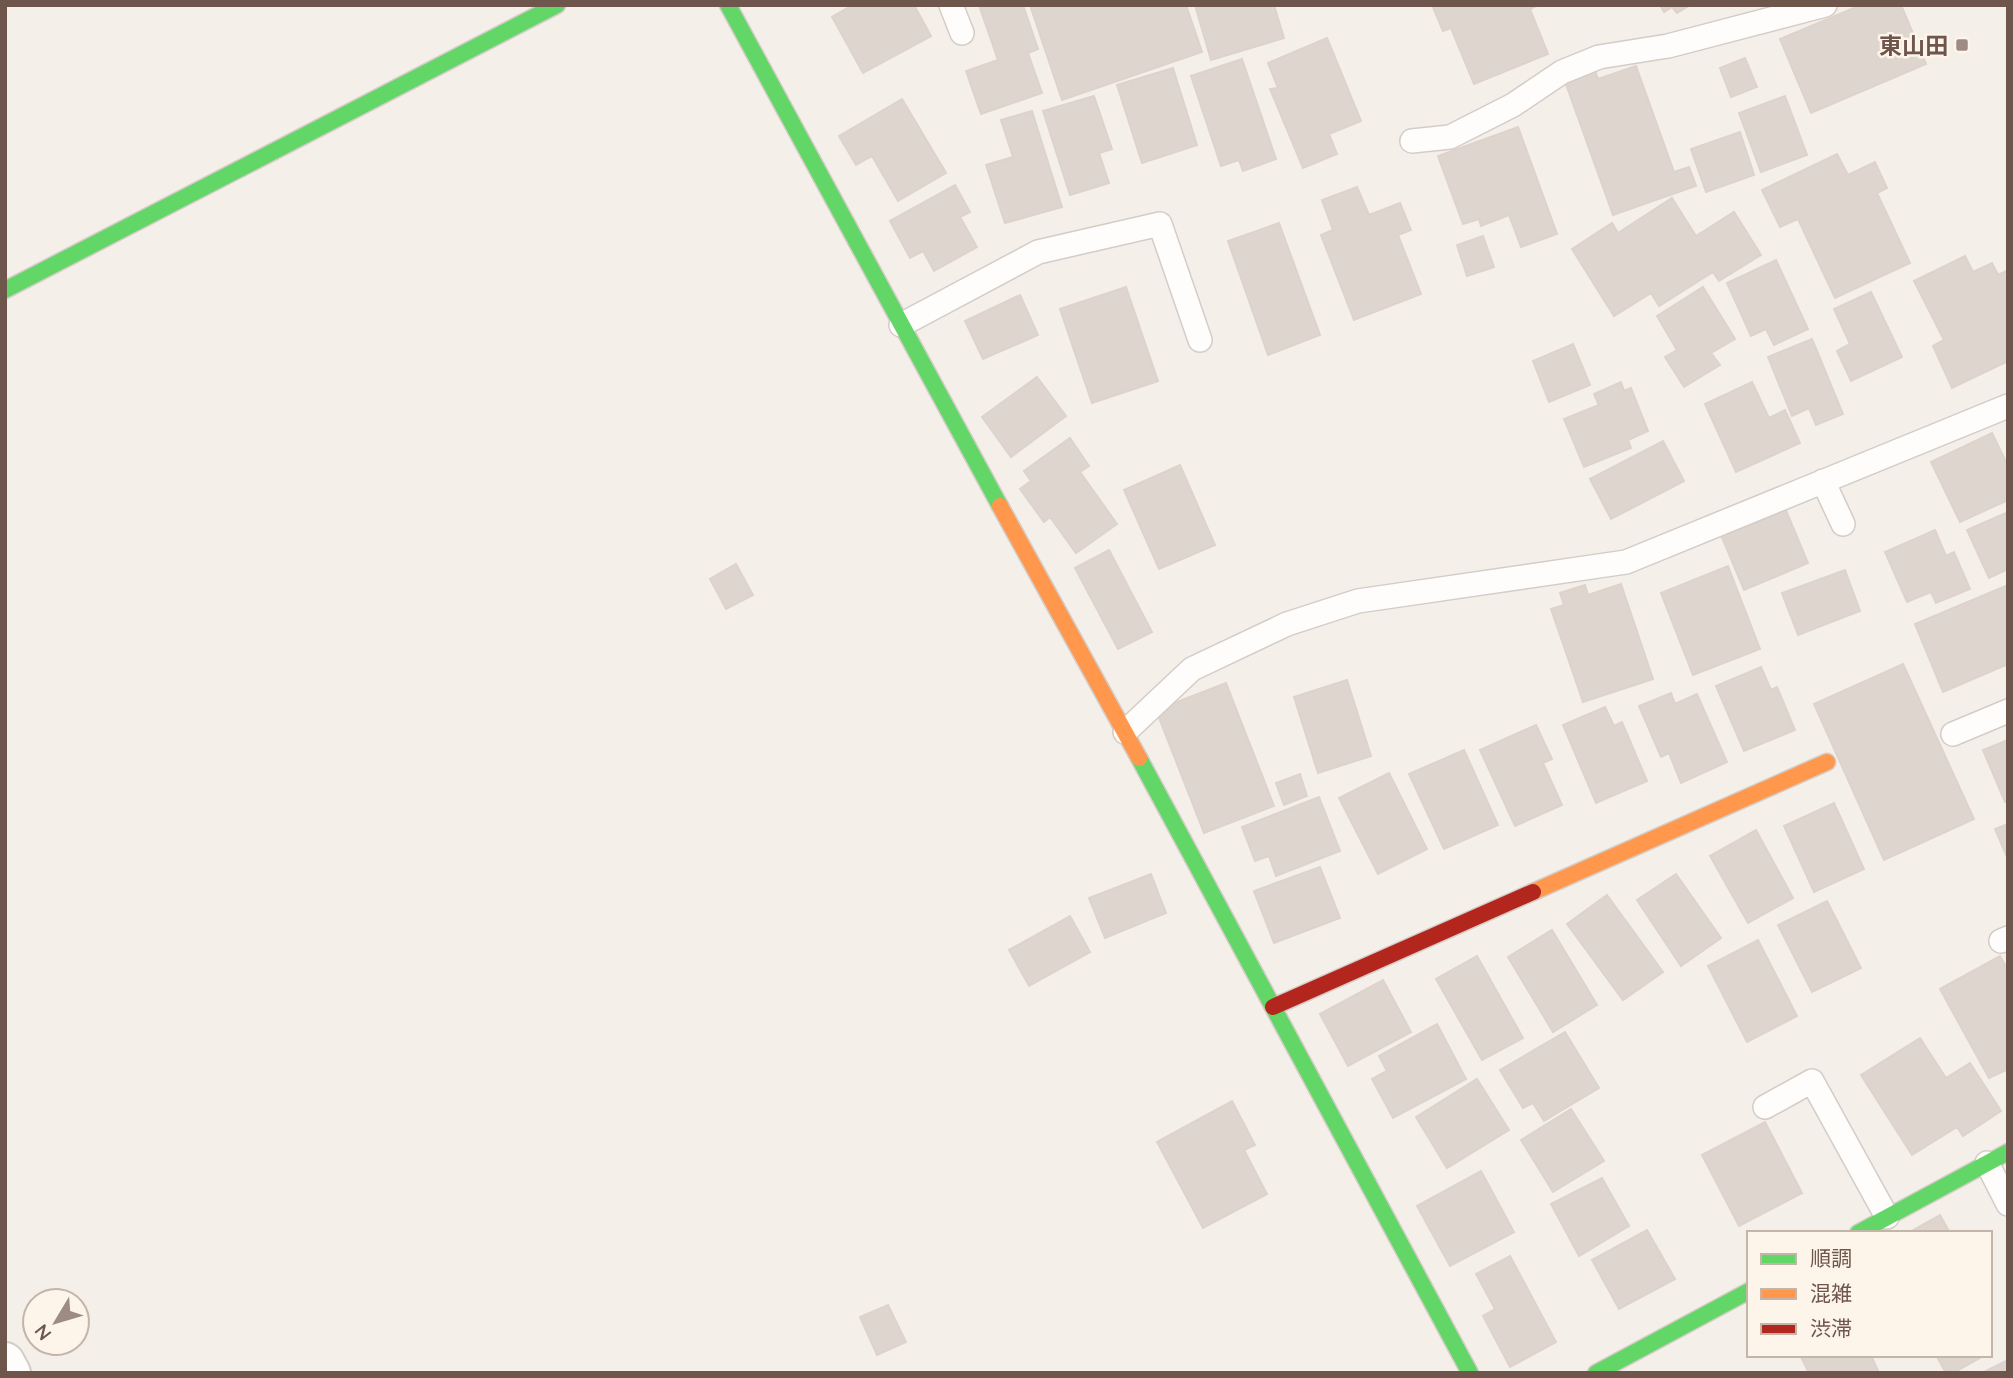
<svg xmlns="http://www.w3.org/2000/svg" width="2013" height="1378" font-family="Quicksand,'Noto Sans JP',sans-serif">
<rect width="100%" height="100%" fill="#f5efe9"/>
<!-- building -->
<path fill="#ded5cf" stroke="#ddd2cc" stroke-width="2" d="M853,5h61l17,31 -68,37 -31,-56z
M979,5h44l15,44 -10,4 14,40 -61,21 -15,-43 32,-11z
M1030,5h156l16,47 -140,48z
M1195,5h79l10,33 -73,22z
M1432,5h106l-8,4 18,45 -74,30 -23,-56 -8,3z
M1660,5h30l-13,8 -5,-6 -8,5z
M1861,5h40l25,59 -115,49 -31,-74z
M1327,38l34,83 -32,13 8,20 -34,14 -33,-79 8,-1 -10,-25z
M1745,58l12,29 -26,10 -11,-29z
M1242,59l34,100 -33,12 -4,-11 -18,6 -30,-90z
M1592,62l6,17 38,-13 38,106 15,-5 7,19 -83,29 -51,-142z
M1173,68l24,77 -55,18 -25,-78z
M1094,96l18,53 -13,4 10,30 -39,12 -27,-84z
M1785,96l22,59 -46,17 -22,-59z
M902,99l44,74 -48,28 -26,-45 -16,9 -17,-29z
M1032,111l30,96 -57,16 -19,-58 27,-8 -12,-37z
M1518,127l39,107 -36,13 -12,-32 -28,11 -2,-7 -16,5 -25,-68z
M1740,132l14,43 -48,17 -15,-43z
M1837,154l11,21 27,-13 12,26 -10,5 33,70 -75,35 -37,-79 -18,8 -18,-37z
M955,185l15,27 -10,5 17,30 -43,24 -11,-20 -13,7 -20,-37z
M1357,187l12,28 31,-12 11,27 -13,5 23,59 -67,26 -33,-85 12,-5 -11,-30z
M1672,198l24,38 38,-24 27,43 -42,26 -6,-9 -54,34 -8,-13 -37,23 -42,-67 40,-26 6,10z
M1279,223l41,112 -52,20 -40,-114z
M1483,236l11,31 -27,9 -10,-31z
M1965,256l8,16 19,-9 6,12 10,-5v91l-56,27 -19,-42 11,-6 -30,-59z
M1776,260l32,69 -34,16 -8,-16 -15,7 -24,-53z
M1126,287l32,94 -66,22 -32,-94z
M1703,287l32,52 -24,14 9,12 -36,22 -19,-30 12,-7 -20,-34z
M1871,292l31,65 -51,24 -14,-30 13,-7 -16,-35z
M1020,295l18,40 -55,24 -18,-38z
M1812,339l31,75 -27,11 -7,-17 -17,8 -24,-59z
M1573,344l17,41 -41,17 -16,-41z
M1037,377l29,39 -55,41 -29,-40z
M1621,382l3,9 7,-3 17,43 -20,9 3,8 -47,19 -20,-48 35,-14 -5,-11z
M1752,382l17,36 16,-8 15,33 -64,29 -31,-68z
M1992,433l16,33v34l-48,22 -29,-60z
M1070,438l19,28 -9,6 37,52 -41,29 -26,-36 -6,5 -24,-33 11,-8 -7,-10z
M1663,441l21,40 -73,38 -21,-40z
M1180,465l35,80 -56,24 -35,-79z
M1785,508l23,55 -64,27 -23,-55z
M2008,512v57l-19,9 -22,-48z
M1935,530l11,26 8,-4 16,37 -34,14 -5,-11 -24,10 -22,-50z
M1109,550l43,82 -34,17 -43,-81z
M736,564l17,31 -27,14 -16,-30z
M1728,566l32,83 -67,26 -32,-82z
M1845,570l15,41 -62,24 -16,-42z
M1621,584l32,95 -70,23 -32,-93 13,-4 -4,-12 25,-8 3,10z
M2008,585v79l-65,28 -28,-68z
M1903,664l71,155 -90,41 -70,-156z
M1761,667l10,23 6,-3 18,43 -51,21 -28,-65z
M1347,680l24,76 -53,17 -24,-76z
M1226,683l48,123 -70,27 -48,-123z
M1671,693l4,11 22,-10 30,68 -46,21 -12,-30 -8,4 -22,-51z
M1605,707l9,19 8,-4 25,59 -51,22 -33,-78z
M1536,725l16,34 -9,4 19,42 -47,21 -35,-76z
M2008,740v61l-3,1 -22,-52z
M1464,750l34,75 -54,24 -35,-75z
M1389,773l38,76 -49,25 -39,-76z
M1300,774l7,22 -23,9 -8,-22z
M1319,797l21,54 -64,25 -7,-20 -14,5 -13,-34z
M1834,803l30,66 -50,23 -30,-66z
M2008,824v35l-13,-30z
M1756,830l37,68 -45,25 -38,-67z
M1320,867l20,51 -66,25 -20,-52z
M1151,874l15,39 -61,25 -16,-40z
M1676,874l45,64 -40,28 -44,-66z
M1607,895l56,77 -40,28 -56,-76z
M1827,901l34,67 -49,24 -34,-67z
M1070,916l20,36 -61,34 -20,-36z
M1552,930l45,75 -44,27 -45,-75z
M1758,940l39,76 -50,26 -39,-76z
M1477,956l46,82 -41,22 -46,-81z
M2000,956l8,14v99l-19,9 -49,-89z
M1383,980l28,52 -63,34 -28,-52z
M1437,1024l29,55 -73,39 -21,-39 15,-8 -8,-15z
M1565,1032l34,56 -55,33 -11,-18 -10,5 -23,-38z
M1920,1038l26,40 24,-15 31,48 -38,25 -6,-9 -45,28 -51,-80z
M1477,1079l32,51 -62,38 -31,-51z
M1232,1101l23,44 -11,5 23,44 -64,34 -46,-86z
M1571,1109l33,52 -51,31 -32,-52z
M1765,1122l37,71 -63,33 -37,-71z
M1481,1171l33,61 -64,34 -33,-60z
M1602,1178l27,48 -50,30 -28,-52z
M1940,1215l10,18h-42z
M1647,1230l28,49 -56,30 -27,-49z
M1510,1256l46,86 -46,25 -27,-51 12,-7 -19,-35z
M888,1305l18,37 -29,13 -17,-38z
M1800,1355h71l8,18h-70z
M1936,1355h49l-32,18h-7z
M2008,1360v13h-26z"/>
<g fill="none" stroke-linecap="round" stroke-linejoin="round">
<!-- lane casing -->
<g stroke="#d4ccc7" stroke-width="26">
<path id="lane" d="M951,5l11,28
M1412,141l38,-4 63,-32 49,-33 37,-15 69,-11 157,-41
M901,325l137,-73 122,-28 40,116
M1823,481l20,43
M1125,732l67,-63 95,-45 71,-23 268,-39 382,-156
M1953,734l55,-23
M2001,941l7,-3
M1765,1107l47,-26 75,136
M1987,1163l21,41"/>
</g>
<!-- street casing -->
<g stroke="#d4ccc7" stroke-width="42">
<path id="street" d="M5,1362l6,11"/>
</g>
<!-- fast casing -->
<g stroke="#d4ccc6" stroke-width="19">
<path id="fast" d="M728,5l272,501
M5,290l552,-285
M1139,758l331,615
M1858,1233l150,-81
M1596,1373l153,-82"/>
</g>
<!-- slow casing -->
<g stroke="#d4ccc6" stroke-width="19">
<path id="slow" d="M1000,506l139,252
M1533,892l294,-130"/>
</g>
<!-- jam casing -->
<g stroke="#d4ccc6" stroke-width="19">
<path id="jam" d="M1273,1007l260,-115"/>
</g>
<!-- lane -->
<use href="#lane" stroke="#fefdfc" stroke-width="23"/>
<!-- street -->
<use href="#street" stroke="#fefdfc" stroke-width="38"/>
<!-- fast -->
<use href="#fast" stroke="#63d668" stroke-width="16"/>
<!-- slow -->
<use href="#slow" stroke="#ff974d" stroke-width="16"/>
<!-- jam -->
<use href="#jam" stroke="#b3261e" stroke-width="16"/>
</g>
<!-- markers -->
<rect fill="#9e8c84" stroke="#fdf4ea" stroke-width="2.5" x="1955" y="38" width="14" height="14" rx="3.5"/>
<g text-anchor="middle" dominant-baseline="central" stroke-width="5" stroke-linejoin="round" paint-order="stroke">
<!-- poi labels -->
<g font-size="23" font-weight="bold" fill="#6f564d" stroke="#fdf4ea" text-anchor="end">
<text x="1948" y="45">東山田</text>
</g>
</g>
<!-- border -->
<rect width="2013" height="1378" fill="none" stroke="#6f564d" stroke-width="14"/>
<!-- legend -->
<rect x="1747" y="1231" width="245" height="126" fill="#fdf4ea" stroke="#c4b5ab" stroke-width="2"/>
<rect x="1761" y="1254" width="35" height="10" fill="#63d668" stroke="#c4b5ab" stroke-width="2"/>
<text x="1810" y="1266" font-size="21" fill="#6f564d">順調</text>
<rect x="1761" y="1289" width="35" height="10" fill="#ff974d" stroke="#c4b5ab" stroke-width="2"/>
<text x="1810" y="1301" font-size="21" fill="#6f564d">混雑</text>
<rect x="1761" y="1324" width="35" height="10" fill="#b3261e" stroke="#c4b5ab" stroke-width="2"/>
<text x="1810" y="1336" font-size="21" fill="#6f564d">渋滞</text>
<!-- north arrow -->
<g transform="translate(56 1322) rotate(232)"><circle r="33" fill="#fdf4ea" stroke="#c4b5ab" stroke-width="2"/>
<path d="M0-5L12 26L0 18L-12 26Z" fill="#9e8c84"/>
<text y="-10" font-size="19" font-weight="bold" text-anchor="middle" fill="#6f564d">N</text>
</g>
</svg>
